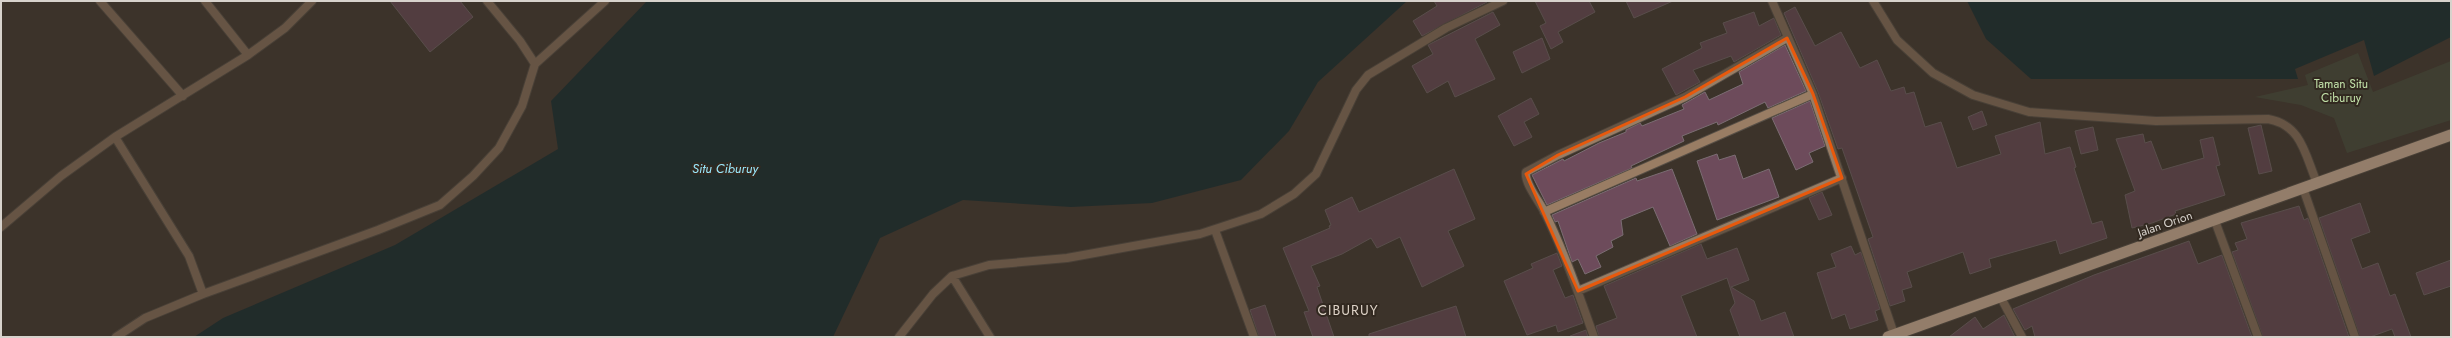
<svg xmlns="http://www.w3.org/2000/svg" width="2452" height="338" font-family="Jost,sans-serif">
<rect width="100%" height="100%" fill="#3c332a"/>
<!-- green -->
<path fill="#434d3b" d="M2358,53l15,39 78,-31v59l-104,33 -13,-35 -33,-13 -46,-8 53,-12 -3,-10z"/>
<!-- water -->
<path fill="#02242b" d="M647,1h760l-89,81 -29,49 -48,49 -89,23 -81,4 -108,-7 -83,38 -47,99h-639l29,-19 172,-73 163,-96 -7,-48z
M1967,1h484v36l-77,39 -10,-36 -69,29 3,10h-267l-45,-40z"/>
<!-- building -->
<path fill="#6d4b5b" stroke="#7b6d73" d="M390,1h70l13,16 -43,35z
M1434,1h52l1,1 -65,34 -9,-15 24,-15z
M1535,1h54l6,11 -37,20 5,10 -12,7 -11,-23 6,-3z
M1626,1h47l-39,17z
M1795,7l20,39 26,-14 19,36 17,-8 14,31 13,-4 2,7 8,-2 11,35 16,-5 16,46 44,-14 -6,-18 45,-14 5,32 25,-7 6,20 -2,1 18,56 10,-3 5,17 -47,16 -4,-14 -67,19 2,8 -21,7 -7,-22 -56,20 5,15 -10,3 3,11 -15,5 -22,-67 5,-2 -31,-89 -4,1 -20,-57 -34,-79z
M1493,12l7,13 -25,14 20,40 -40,18 -7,-16 -21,12 -15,-27 21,-12 -5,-9z
M1754,12l5,14 15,-8 7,17 -47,27 -3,-6 -38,14 7,12 -24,13 -14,-26 40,-21 -2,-5 27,-10 -4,-10z
M1542,38l8,21 -28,14 -9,-21z
M1785,45l21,46 -38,17 -3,-6 -47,23 -1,-3 -35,14 2,5 -53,25 1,2 -85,37 -15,-30 31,-16 1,2 35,-18 27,-11v-2l14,-7 2,3 42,-17 -2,-4 23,-13 4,8 34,-16 -4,-12z
M1531,98l8,16 -15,8 8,15 -18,9 -16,-30z
M1810,101l15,45 -16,7 4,9 -17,8 -24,-52z
M1982,111l5,14 -14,5 -5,-13z
M2261,125l11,46 -13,3 -11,-46z
M2093,127l5,23 -17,4 -6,-23z
M2143,134l2,9 6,-2 11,29 42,-12 -4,-18 13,-3 7,28 -4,1 9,29 -50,16 1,3 -24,9 -20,5 -7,-33 10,-4 -19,-52z
M1717,154l2,6 16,-5 8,24 26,-10 10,28 -62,23 -20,-59z
M1454,169l21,50 -27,12 16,35 -42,21 -22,-50 -23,11 -6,-10 -29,16 -31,12 9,20 -3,1 17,50h-21l-9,-25 5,-1 -26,-63 47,-20 -1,-2 2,-1 -6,-15 27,-13 7,15z
M1672,169l25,65 -27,12 -17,-39 -32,13 2,15 -12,6 2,6 -17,9 5,11 -16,7 -7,-15 -6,3 -14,-41 -3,1 -3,-7 84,-37 1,3z
M1822,192l10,23 -13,5 -10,-22z
M2360,203l10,29 -19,7 11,30 16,-6 12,33 5,-2 16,43h-16l-3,-8 -22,8h-10l-41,-119z
M2299,206l5,14 4,-2 41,119h-86l-31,-85 6,-2 -3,-7 12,-4 -6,-16z
M2189,241l9,23 24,-9 30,82h-217l-3,-11 -7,4 -12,-21 81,-34z
M1701,244l6,15 30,-11 12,32 -18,7 23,14 7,20 24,-9 9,25h-54l-10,-27 5,-7 -8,-25 -46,18 16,41h-98l-3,-11 21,-8 -13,-32z
M1851,246l4,9 6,-3 19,57 -5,2 3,9 -28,9 -5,-15 -13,5 -15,-46 19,-6 -5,-13z
M1557,253l5,13 -9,4 12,28 8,-3 10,28 -25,9 -2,-7 -29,10 -23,-54 29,-13 -2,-4z
M2451,260v26l-27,9 -8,-22z
M1265,305l11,32h-17l-9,-27z
M1456,306l10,31h-97v-3z
M2004,315l11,22h-66l26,-20 8,12z
M1586,330l2,7h-18v-1z"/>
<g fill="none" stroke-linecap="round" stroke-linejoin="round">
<!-- minor casing -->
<g stroke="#585047" stroke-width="10">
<path id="minor" d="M100,1l83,95
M205,1l43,54
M1772,1l41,93 82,243
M1873,1l24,39 36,33 40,22 56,17 127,9 112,-2c34,6 37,36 49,64
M535,64l70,-63
M115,137l74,119 14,38 -58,24 -29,19
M2303,188l52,149
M1544,212l269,-118
M2215,221l43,116
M1,227l60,-51 54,-39 133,-82 37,-27 27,-27
M1215,230l39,107
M952,276l38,61
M1578,291l264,-113
M203,294l175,-64 62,-25 33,-29 26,-28 23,-42 13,-42 -15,-23 -33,-40
M2000,296l22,41
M899,337l34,-43 19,-18 37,-11 78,-7 133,-24 61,-20 33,-20 22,-20 40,-84 12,-15 78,-47 57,-27
M1594,337c-15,-42 -30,-86 -50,-126 -5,-10 -20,-28 -18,-39l32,-17 127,-58 102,-59"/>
</g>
<!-- trunk casing -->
<g stroke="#585047" stroke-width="13">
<path id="trunk" d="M1888,337l563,-202"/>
</g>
<!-- minor -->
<use href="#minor" stroke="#997d64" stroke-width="8"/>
<!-- trunk -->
<use href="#trunk" stroke="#fcd8b8" stroke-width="11"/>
</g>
<!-- marked area -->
<path d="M0 0H2452V338H0ZM1787,38l26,56 29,84 -264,113 -52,-117 32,-19 127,-58z" fill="#3c332a" fill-opacity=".55" fill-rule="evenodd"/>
<path fill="none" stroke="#e8590c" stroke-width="3" stroke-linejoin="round" d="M1787,38l26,56 29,84 -264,113 -52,-117 32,-19 127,-58z"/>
<g text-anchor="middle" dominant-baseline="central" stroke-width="4" stroke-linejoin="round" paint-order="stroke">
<!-- park labels -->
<g font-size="12" fill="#c1e0a8" stroke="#322920">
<text x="2341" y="84">Taman Situ<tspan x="2341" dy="14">Ciburuy</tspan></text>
</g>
<!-- street labels -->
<g font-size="12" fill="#d7d2cc" stroke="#322920">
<text transform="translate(2165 224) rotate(-19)">Jalan Orion</text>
</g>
<!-- water labels -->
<g font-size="13" font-style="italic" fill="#9ae8fc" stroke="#322920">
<text x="725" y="168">Situ Ciburuy</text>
</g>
<!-- quarter labels -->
<g font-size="14" letter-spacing="1" fill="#ddd2c6" stroke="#322920">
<text x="1348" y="310">CIBURUY</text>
</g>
</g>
<!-- border -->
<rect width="2452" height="338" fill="none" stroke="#d7d2cc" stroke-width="4"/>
</svg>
